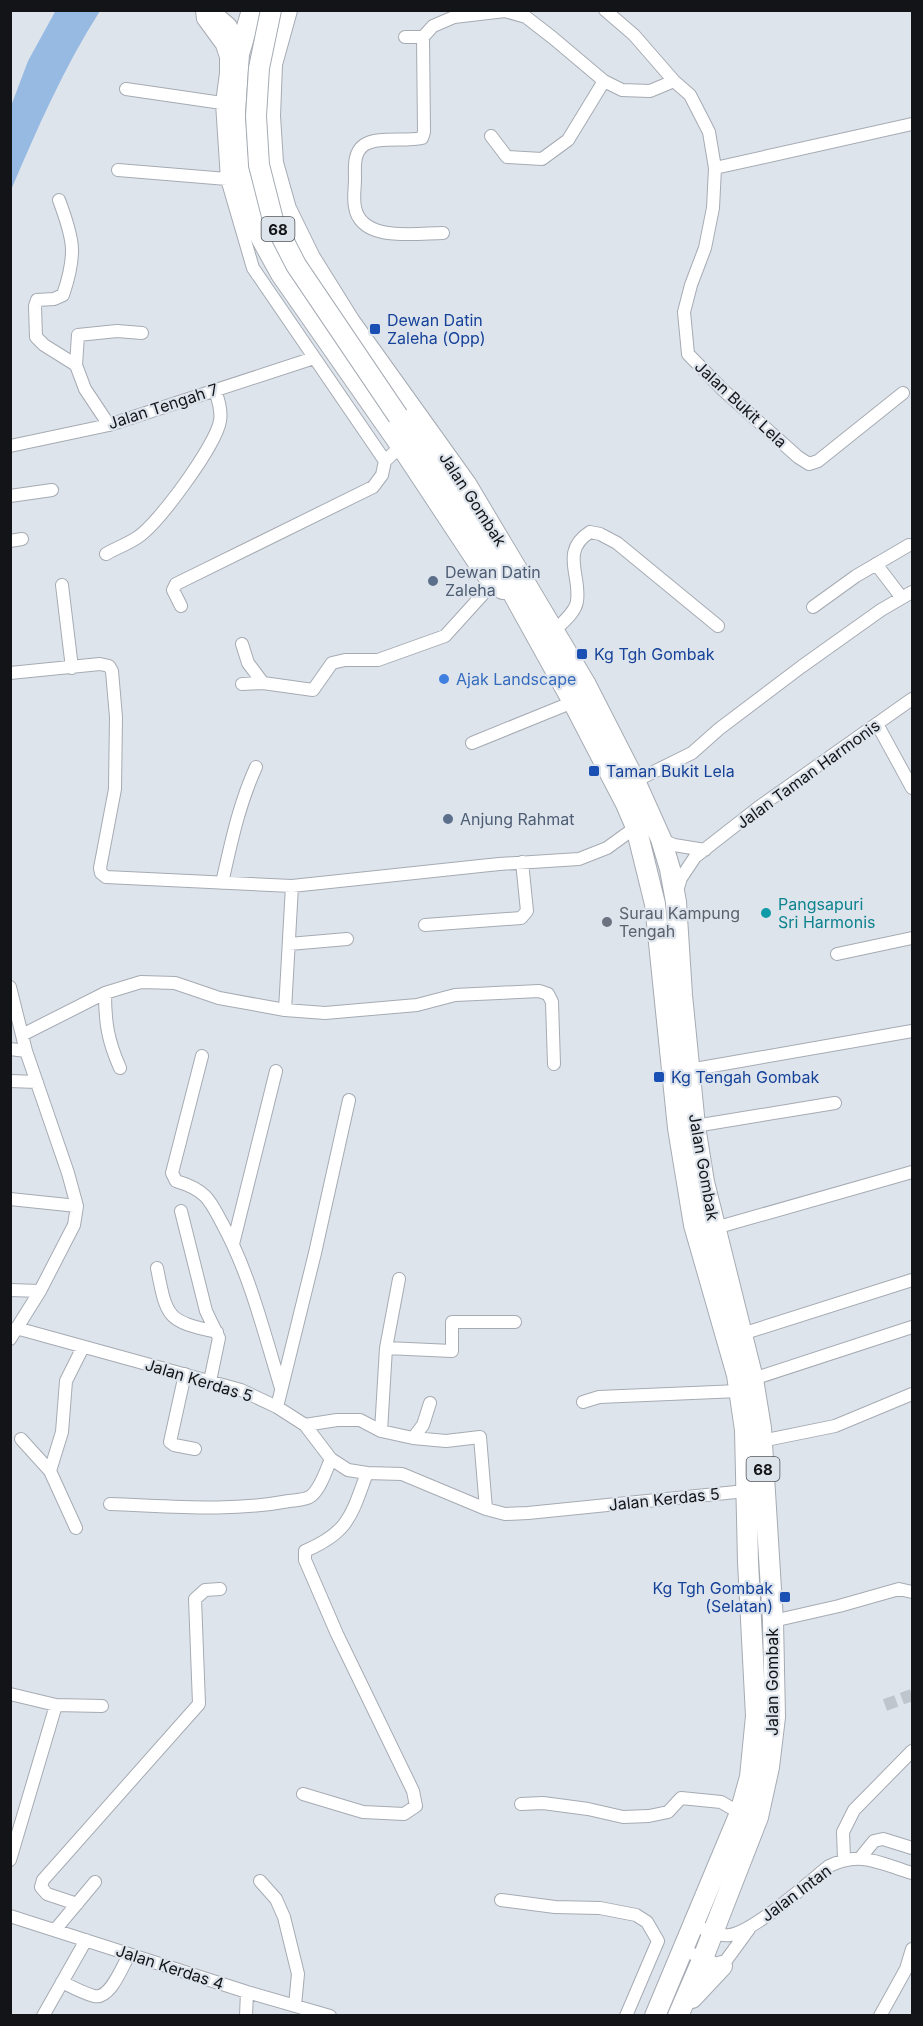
<svg xmlns="http://www.w3.org/2000/svg" width="923" height="2026" font-family="Inter,sans-serif">
<rect width="100%" height="100%" fill="#dee4ec"/>
<!-- water -->
<path fill="#97bae3" d="M56,10l44,1c-36,56 -63,118 -89,179v-84l17,-45z"/>
<g fill="none" stroke-linecap="round" stroke-linejoin="round">
<!-- street-tunnel -->
<path stroke="#bfc5cc" stroke-width="12" stroke-dasharray="12 6" stroke-linecap="butt" d="M885,1705l27,-10"/>
<!-- street casing -->
<g stroke="#a6abb3" stroke-width="14">
<path id="street" d="M202,10l1,9 19,26 4,12v16l-4,30 5,76 26,89 132,193 16,-15
M605,10l29,25 40,46 16,14 19,37 6,36 -2,40 -8,40 -14,37 -7,27 4,42 35,36 75,67 11,7 9,-3 85,-68
M405,37h18
M126,89l96,14
M491,136l16,21 35,2 26,-19 36,-59
M715,168l197,-44
M118,170l109,9
M59,200c15,40 18,54 4,95l-9,4 -17,1 -2,6 1,31 8,8 32,20 9,24 24,36
M443,233c-26,0 -82,10 -88,-26 -2,-9 0,-19 0,-28 0,-11 -2,-26 9,-34 14,-9 41,-3 58,-7l2,-6 -1,-95 10,-11 21,-9 51,-6 21,6 27,21 51,43 18,9 28,1 24,-10
M76,365l2,-30 39,-4 25,2
M10,446l99,-21 205,-67
M10,496l42,-6
M10,541l12,-2
M106,554c10,-6 22,-10 32,-17 21,-14 78,-92 82,-116 2,-10 -2,-22 -5,-31
M876,564l26,34
M62,585l10,83
M181,606l-8,-16 3,-6 197,-97 9,-12 3,-14
M813,607l43,-31 53,-31
M554,631c8,-8 22,-19 23,-30 4,-26 -17,-50 13,-69l10,2 17,9 101,83
M242,644l6,19 15,20
M10,673l90,-9 9,2 3,5 4,46 -1,72 -15,79 1,5 5,4 186,9 207,-22 80,-5 28,-11 29,-21
M242,684l21,-1 50,7 19,-27 13,-3h33l67,-24 48,-53
M877,724l35,64
M472,743l101,-41
M635,781l57,-28 27,-24 82,-62 80,-57 31,-18
M661,839l13,6 31,5
M222,883c9,-40 17,-79 34,-116
M677,891l4,-13 14,-21 64,-50 153,-108
M425,925l96,-7 6,-7 -5,-49
M289,944l58,-5
M837,954l75,-16
M10,987l16,64 42,122 9,33 -3,19 -34,66 -30,48
M105,993c0,30 3,48 15,75
M285,1010l7,-124
M22,1035l83,-42 36,-11 34,1 44,15 66,12 40,3 92,-8 38,-10 84,-4 9,3 4,8 2,62
M10,1049l16,2
M202,1056l-30,117 4,8c10,3 21,7 29,15 7,7 12,18 17,27 28,51 42,110 59,165
M689,1070l223,-39
M10,1081l27,1
M695,1126l140,-23
M10,1199l67,7
M181,1211l25,100 13,27 -9,43
M715,1228l197,-56
M233,1244l43,-173
M157,1268c10,51 10,53 60,64
M10,1290l30,1
M16,1328l225,62 36,17 28,18 26,34 17,11 19,3 35,1 84,35 19,5 23,-1 218,-22
M742,1334l170,-54
M386,1348l66,3v-29h63
M185,1374l-15,68 4,3 21,4
M753,1379l159,-52
M583,1402l16,-5 140,-6
M277,1407l38,-154 34,-153
M305,1425l32,-5h23l21,11 32,7 10,-13 7,-22
M381,1431l5,-83 13,-69
M413,1438l33,3 34,-4 6,72
M21,1439l29,32
M761,1441l74,-15 77,-32
M110,1504c60,2 121,8 179,-3 7,-1 17,-1 22,-5 10,-8 15,-26 20,-37
M76,1528l-26,-57 12,-39 4,-51 17,-34
M773,1621l66,-15 60,-17 13,3
M10,1694l46,11 46,1
M303,1794l60,18 41,2 12,-8 -3,-15 -76,-157 -32,-74v-9c44,-19 46,-35 62,-78
M521,1804l22,-1 45,6 35,8 26,-1 19,-4 13,-14 40,4 19,11
M861,1857l13,-16 9,-2 29,9
M844,1859l-1,-27 11,-22 58,-59
M10,1860l46,-155
M260,1881l16,18 8,18 14,57 -3,31
M501,1900l54,7 45,1 36,7 11,7 11,19 -32,75
M77,1904l-30,-10 -6,-7 2,-7 156,-176 -4,-105 10,-9 15,-1
M10,1916l237,76 83,24
M694,1925c11,4 24,12 36,10 23,-3 78,-52 99,-69 32,-16 52,-2 83,7
M55,1930l40,-48
M683,1950l39,16 27,-37
M62,1982c10,5 21,11 32,14 16,4 28,-29 35,-41
M43,2016l43,-76
M246,2016l1,-24
M880,2016l26,-47 6,-20"/>
</g>
<!-- primary casing -->
<g stroke="#a6abb3" stroke-width="22">
<path id="primary" d="M207,10l20,17 12,27
M252,10l-13,44 -4,60 4,57 15,54 27,49 120,172 78,118 14,19 10,6
M287,10l-15,54 -2,52 3,47 13,46 24,49 40,64 116,162 120,201 49,96 26,58 9,30 6,33 6,93 13,131 9,56 49,197 8,49 12,193 2,96 -6,50 -11,50 -55,141 -25,58
M398,416l97,145 78,141 53,102 10,23 19,77 23,224 16,97 43,150 8,55 3,132 8,154 -6,61 -10,36 -85,203
M692,1998l30,-32"/>
</g>
<!-- street -->
<use href="#street" stroke="#fff" stroke-width="12"/>
<!-- primary -->
<use href="#primary" stroke="#fff" stroke-width="20"/>
<!-- primary-bridge casing -->
<g stroke="#a6abb3" stroke-width="22" stroke-linecap="butt">
<path id="primary-bridge" d="M271,10l-12,58 -3,48 3,49 14,55 23,45 102,151"/>
</g>
<!-- primary-bridge -->
<use href="#primary-bridge" stroke="#fff" stroke-width="20"/>
</g>
<!-- markers -->
<g fill="#1a4fb4" stroke="#dee4ec" stroke-width="2">
<rect x="369" y="323" width="12" height="12" rx="3"/>
<rect x="576" y="648" width="12" height="12" rx="3"/>
<rect x="588" y="765" width="12" height="12" rx="3"/>
<rect x="653" y="1071" width="12" height="12" rx="3"/>
<rect x="779" y="1591" width="12" height="12" rx="3"/>
</g>
<g fill="#5c6f8a" stroke="#dee4ec" stroke-width="2">
<circle cx="433" cy="581" r="6"/>
<circle cx="448" cy="819" r="6"/>
</g>
<circle fill="#3f7fe0" stroke="#dee4ec" stroke-width="2" cx="444" cy="679" r="6"/>
<circle fill="#0f9aa8" stroke="#dee4ec" stroke-width="2" cx="766" cy="913" r="6"/>
<circle fill="#6b7280" stroke="#dee4ec" stroke-width="2" cx="607" cy="922" r="6"/>
<g text-anchor="middle" dominant-baseline="central" stroke-width="4.5" stroke-linejoin="round" paint-order="stroke">
<!-- shield labels -->
<g fill="#dee4ec" stroke="#4f5257" stroke-width="1.5">
<rect x="261.5" y="217" width="33" height="24" rx="4.5"/>
<rect x="746.5" y="1457" width="33" height="24" rx="4.5"/>
</g>
<g font-size="15" font-weight="bold" fill="#121417">
<text x="278" y="229">68</text>
<text x="763" y="1469">68</text>
</g>
<!-- transit labels -->
<g font-size="16" fill="#164399" stroke="#dee4ec" text-anchor="start">
<text x="387" y="320">Dewan Datin<tspan x="387" dy="18">Zaleha (Opp)</tspan></text>
<text x="594" y="654">Kg Tgh Gombak</text>
<text x="606" y="771">Taman Bukit Lela</text>
<text x="671" y="1077">Kg Tengah Gombak</text>
<text x="773" y="1588" text-anchor="end">Kg Tgh Gombak<tspan x="773" dy="18">(Selatan)</tspan></text>
</g>
<!-- street labels -->
<g font-size="16" fill="#121417" stroke="#dee4ec">
<text transform="translate(741 404) rotate(43)">Jalan Bukit Lela</text>
<text transform="translate(163 406) rotate(-18)">Jalan Tengah 7</text>
<text transform="translate(473 499) rotate(57)">Jalan Gombak</text>
<text transform="translate(808 774) rotate(-36)">Jalan Taman Harmonis</text>
<text transform="translate(704 1167) rotate(80)">Jalan Gombak</text>
<text transform="translate(199 1380) rotate(17)">Jalan Kerdas 5</text>
<text transform="translate(664 1499) rotate(-6)">Jalan Kerdas 5</text>
<text transform="translate(772 1682) rotate(-90)">Jalan Gombak</text>
<text transform="translate(796 1893) rotate(-37)">Jalan Intan</text>
<text transform="translate(170 1967) rotate(18)">Jalan Kerdas 4</text>
</g>
<!-- service labels -->
<g font-size="16" fill="#4e5e75" stroke="#dee4ec" text-anchor="start">
<text x="445" y="572">Dewan Datin<tspan x="445" dy="18">Zaleha</tspan></text>
<text x="460" y="819">Anjung Rahmat</text>
</g>
<!-- shop labels -->
<g font-size="16" fill="#366cbe" stroke="#dee4ec" text-anchor="start">
<text x="456" y="679">Ajak Landscape</text>
</g>
<!-- culture labels -->
<g font-size="16" fill="#0d838f" stroke="#dee4ec" text-anchor="start">
<text x="778" y="904">Pangsapuri<tspan x="778" dy="18">Sri Harmonis</tspan></text>
</g>
<!-- worship labels -->
<g font-size="16" fill="#5b616d" stroke="#dee4ec" text-anchor="start">
<text x="619" y="913">Surau Kampung<tspan x="619" dy="18">Tengah</tspan></text>
</g>
</g>
<!-- border -->
<rect width="923" height="2026" fill="none" stroke="#121417" stroke-width="24"/>
</svg>
